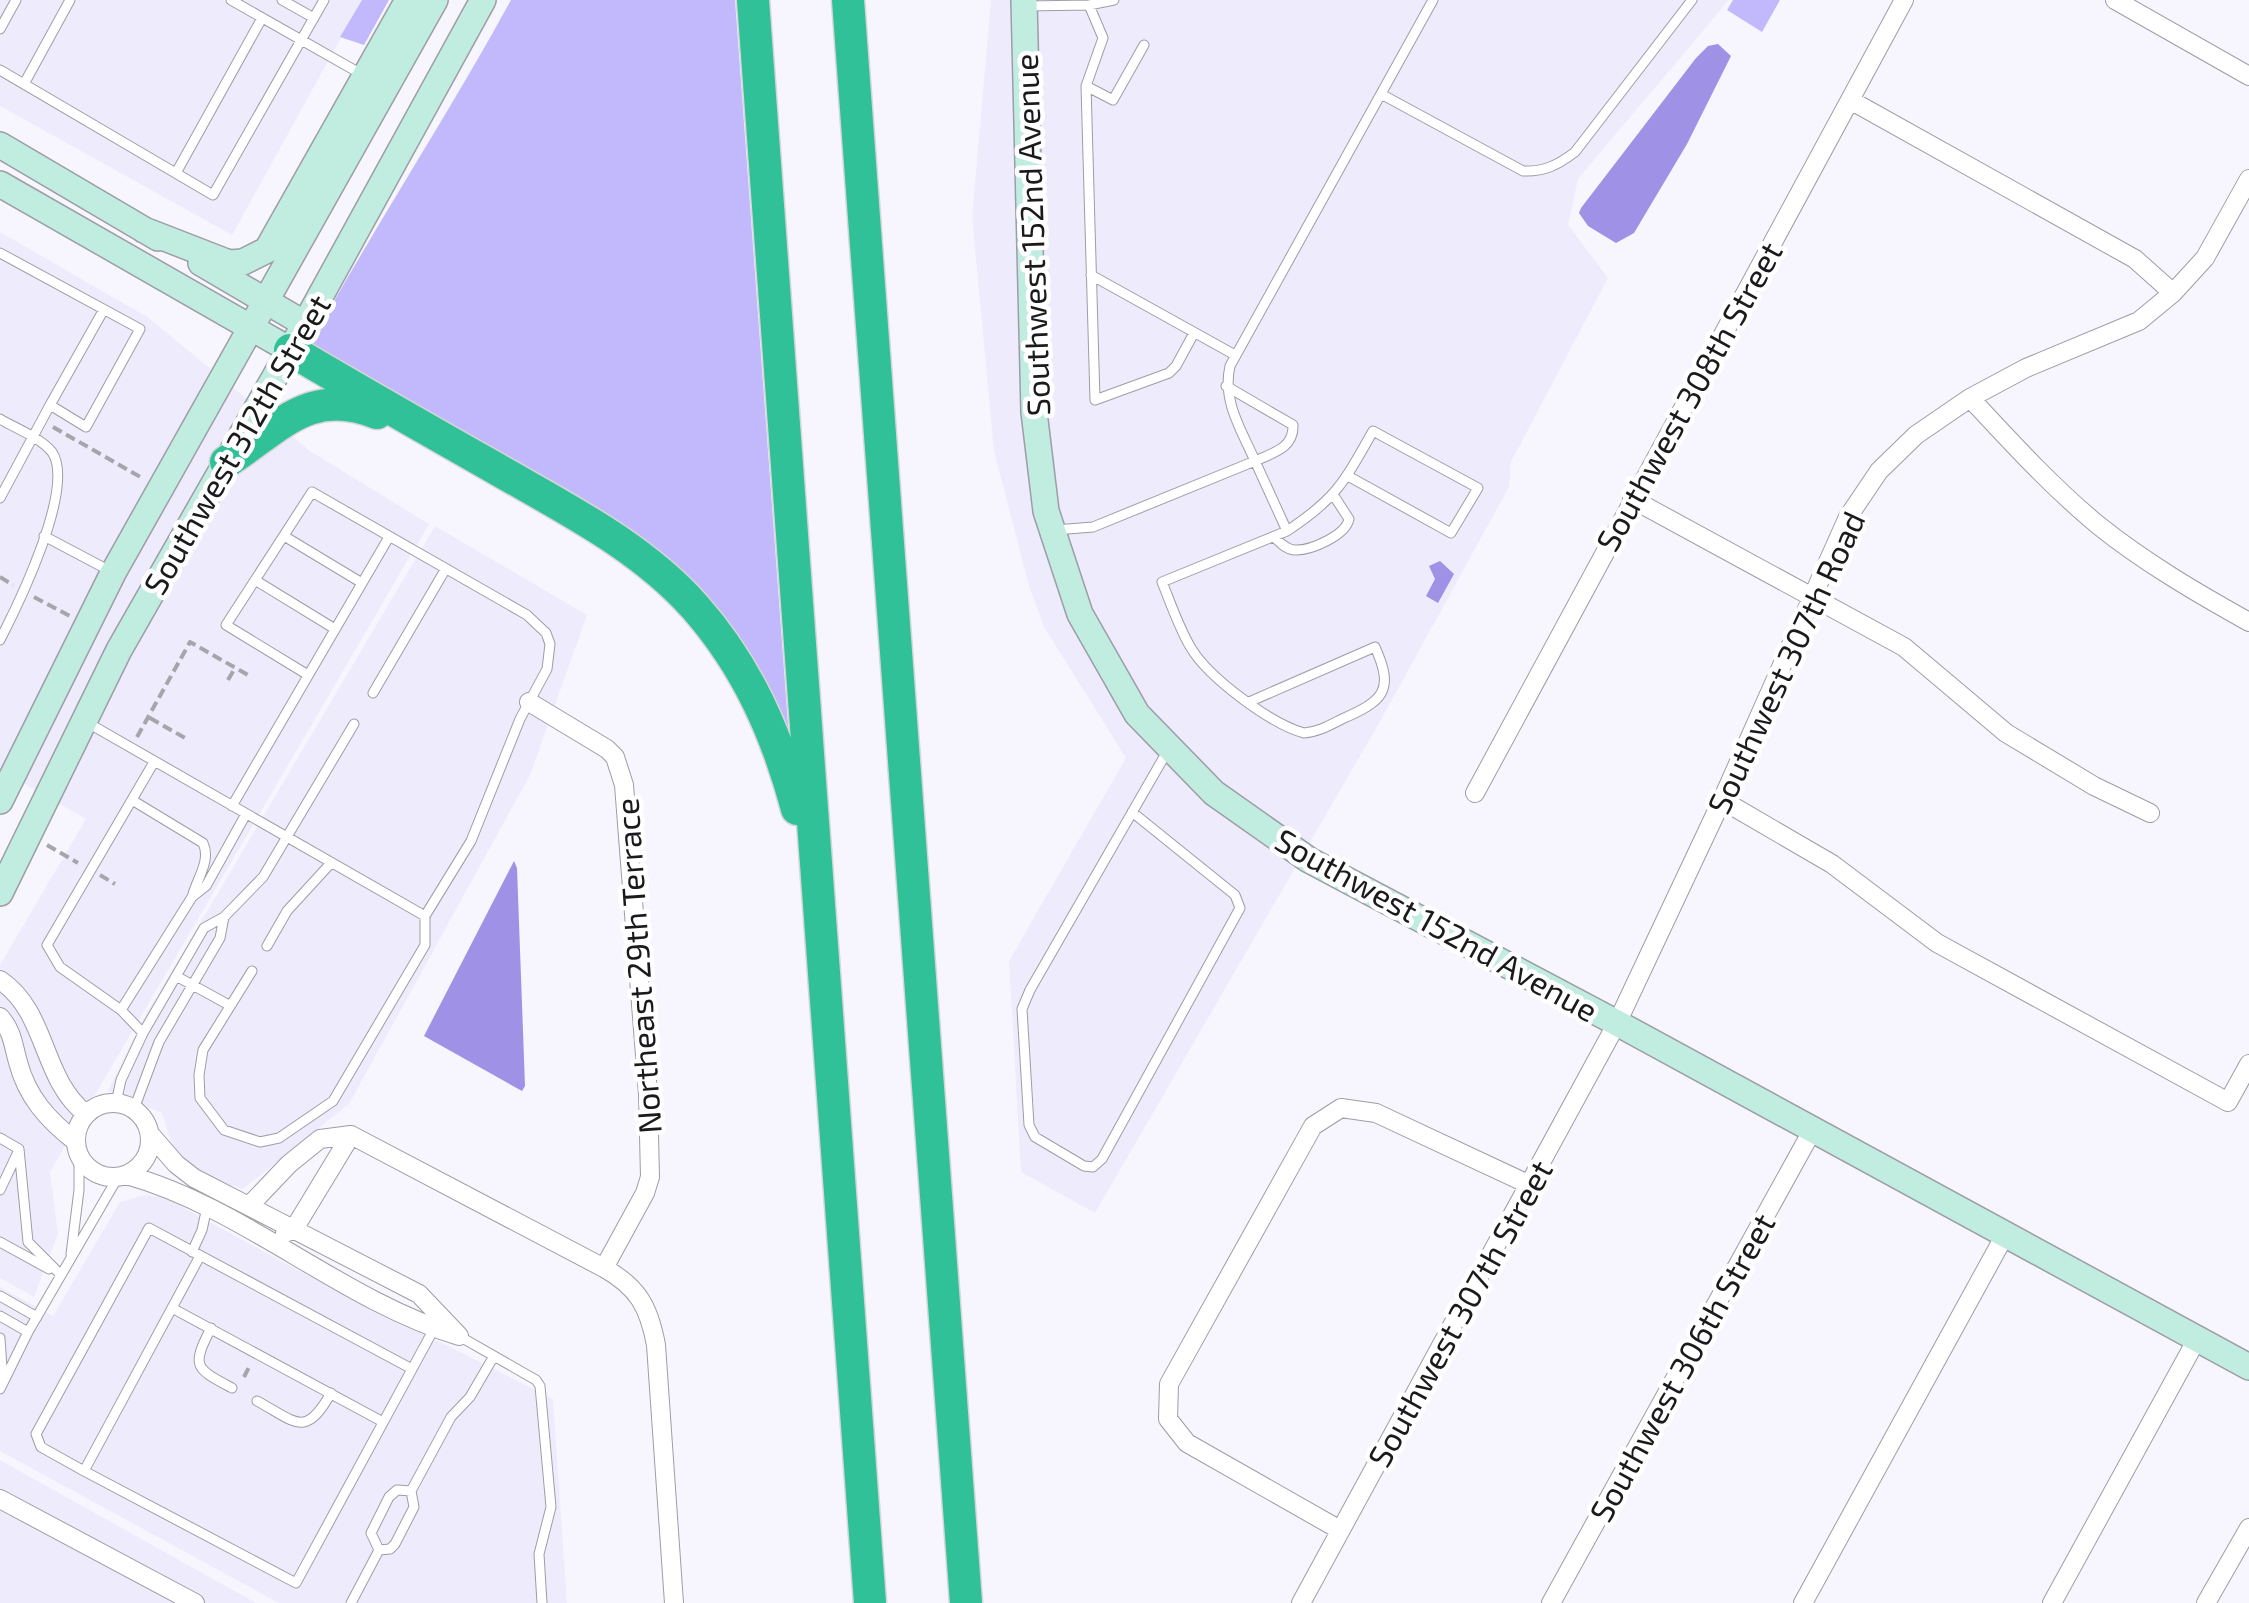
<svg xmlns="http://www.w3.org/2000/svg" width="2249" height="1603" font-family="'Exo 2',sans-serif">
<rect width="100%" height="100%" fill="#f7f6fe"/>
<!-- built -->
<path fill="#eeecfc" d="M0,0h362l-130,235 -232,-129z
M991,0h738l-151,179 -10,46 40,53 -97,184 -2,25 -127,231 -287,495 -74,-41 -12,-211 117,-203 -82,-131 -15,-41 -35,-135 -22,-234z
M0,232l149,86 161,133 119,73 -379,648 8,62 -24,63 -34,-19v-313l86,-146 -86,-49z
M435,526l152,89 -57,160 -181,329 -106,85 -28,-9 -31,-18 -12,-18 -10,-31 -54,-22 34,-70z
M145,1195l21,3 135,74 252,127 14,204h-288l-279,-152v-164l53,29 67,-114z
M0,1460l256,143h-256z"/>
<!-- green -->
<path fill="#c2b9fc" d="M362,0h27l-25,45 -24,-8z
M511,0h224l54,738 -63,-107 -420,-280c65,-119 140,-232 205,-351z
M1733,0h47l-18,32 -35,-22z"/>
<!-- water -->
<path fill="#9e91e6" d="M1718,44l13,12 -44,88 -53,89 -18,10 -28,-17 -9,-13 2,-5 115,-150 12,-12z
M1440,561l14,13 -16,29 -12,-7 9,-17 -6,-13z
M514,861l3,7 8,218 -3,5 -98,-55z"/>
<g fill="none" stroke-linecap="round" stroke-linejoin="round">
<!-- lane casing -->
<g stroke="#9d9da5" stroke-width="11">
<path id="lane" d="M231,0l132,75
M282,0l32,18
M1089,5l14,33 -17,48 9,314 74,-27 7,-7 18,-33
M1027,6l62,-1 25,-5
M0,29l16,-29
M0,70l213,125 111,-195
M24,84l46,-84
M1086,86l27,14 31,-55
M1381,94l142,77c21,1 35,-6 52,-19l117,-152
M176,173l86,-155
M0,253l140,76 -54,98 -36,-22 -50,93
M1091,275l144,80
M1226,386l67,39c1,23 -20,28 -38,36 -14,-32 -33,-60 -25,-95l203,-366
M50,405l53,-94
M0,419c15,9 41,19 52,33 24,35 -34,153 -52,188
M1055,530l38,-3 162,-66 32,70c50,-33 57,-49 86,-100l105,57 -27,45 -103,-57
M44,536l68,36
M284,536l78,47
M1274,537c6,5 11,12 20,13 17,1 52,-15 55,-31l-15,-23
M255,580l80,49
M373,693l72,-123
M1249,702l126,-55c20,44 8,54 -33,72 -12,6 -24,13 -38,14 -33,-9 -95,-55 -113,-85 -12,-20 -20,-44 -29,-66l125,-51
M88,723l337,193 46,-75 49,-122 27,-50 3,-25 -4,-11 -19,-18 -215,-123 -86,133 82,50
M132,800l71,43c8,17 -5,34 -10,51
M232,806l157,-269
M1132,812l103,83 5,13 -138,251 -9,8 -9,-1 -49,-29 -6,-12 -7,-116 8,-19 138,-240
M267,946l20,-35 44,-48
M252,971l-49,79 -4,25 1,23 24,32 36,12 19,-4 54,-37 92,-156v-29
M176,976l53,29
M121,1010l71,-113 14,-11 40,-72
M143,1033l-22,-23 -61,-43 -13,-22 107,-183
M116,1103l5,-23 22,-47 61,-105 20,-11 39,-40 91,-153
M134,1109l25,-67 61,-104 4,-21
M0,1138l19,11 9,93 33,33
M0,1190l18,-38
M0,1242l49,27
M192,1252l10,-22 5,-23
M71,1254l8,-64v-35
M200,1256l-116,215 212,112 140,-258
M0,1296l37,21
M172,1308l211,114
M0,1316l28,16
M211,1328c-20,39 -16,40 21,60
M459,1336l77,44 4,6 11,121 -12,47 3,49
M0,1338l3,45
M0,1389l28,-57 90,-155
M257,1401c39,21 48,38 74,-8
M84,1471l-43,-24 -5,-13 113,-206 263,141
M379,1550l-8,-17 18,-36 8,-7 14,1
M351,1603l28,-53 11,-1 5,-5 19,-37 -3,-16 40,-74 19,-20 24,-41"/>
</g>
<!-- street casing -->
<g stroke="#9d9da5" stroke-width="20">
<path id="street" d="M2115,0l134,76
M1850,100l285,159 38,34
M1970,398c41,44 81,88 128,127 46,37 99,68 151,97
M1632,499l272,148 102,86 88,53 56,27
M529,702l78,47 8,8 9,28 24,309 2,83 -5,16 -41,75
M1475,793l429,-793
M1722,800l110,64 105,79 291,159 21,-38
M0,980c48,32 41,99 86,134
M0,1017c13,15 13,28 18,45 9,35 30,58 57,79
M76 1140a37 37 0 1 1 74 0a37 37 0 1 1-74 0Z
M150,1134l26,30 18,14 225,116 40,42
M351,1135l253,133c34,19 45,39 52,77l18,258
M127,1175c118,33 214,125 332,161
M249,1206l40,-42 31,-25 31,-4
M285,1233l9,-4 57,-94
M0,1499l195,104
M1340,1530l-153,-87 -19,-24 1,-35 144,-258 28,-18 35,5 154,72
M1301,1603l316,-580 105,-223 126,-283 31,-46 37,-36 54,-37 56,-30 113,-47 34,-28 32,-35 44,-79
M1551,1603l261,-472
M1803,1603l202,-368
M2052,1603l145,-264
M2206,1603l43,-75"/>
</g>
<!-- secondary casing -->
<g stroke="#9d9da5" stroke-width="28">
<path id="secondary" d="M1024,0l10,412 12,99 34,103 57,100 77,79 95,67 308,163 632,344
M0,145l158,93
M0,184l290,166
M144,230l85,33 14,-1 24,-12 141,-250
M201,263l104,61
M0,801l113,-228 322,-573
M0,893l119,-243 186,-326 178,-324"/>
</g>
<!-- highway casing -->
<g stroke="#d6d6d6" stroke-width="35">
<path id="highway" d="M753,0l117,1603
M848,0l118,1603
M290,350c68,40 136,79 205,118 69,40 146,78 200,139 52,59 82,127 102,202
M226,462c54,-34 82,-76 151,-49"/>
</g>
<!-- path -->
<path stroke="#a5a5ab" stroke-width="4" stroke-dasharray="10 5" stroke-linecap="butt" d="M53,427l91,52
M0,577l13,8
M34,597l36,19
M228,680l7,-12
M150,718l35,20
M137,737l53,-95 58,33
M47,845l31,18
M100,875l15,9
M244,1377l5,-10"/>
<!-- lane -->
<use href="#lane" stroke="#fff" stroke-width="9"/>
<!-- street -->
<use href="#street" stroke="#fff" stroke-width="18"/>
<!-- secondary -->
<use href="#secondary" stroke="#c1ece0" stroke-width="25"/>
<!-- highway -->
<use href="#highway" stroke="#30c198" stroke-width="32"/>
</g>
<g text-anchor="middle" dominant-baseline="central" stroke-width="9" stroke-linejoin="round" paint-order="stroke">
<!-- street labels -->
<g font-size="32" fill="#1a1a1d" stroke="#fff">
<text transform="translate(1031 235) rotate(-92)">Southwest 152nd Avenue</text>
<text transform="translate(1688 396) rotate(-61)">Southwest 308th Street</text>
<text transform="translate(236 444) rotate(-60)">Southwest 312th Street</text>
<text transform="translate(1785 662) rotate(-65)">Southwest 307th Road</text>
<text transform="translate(1437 924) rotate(29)">Southwest 152nd Avenue</text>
<text transform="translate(637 966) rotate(-94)">Northeast 29th Terrace</text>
<text transform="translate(1459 1313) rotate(-61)">Southwest 307th Street</text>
<text transform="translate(1681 1367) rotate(-61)">Southwest 306th Street</text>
</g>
</g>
</svg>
